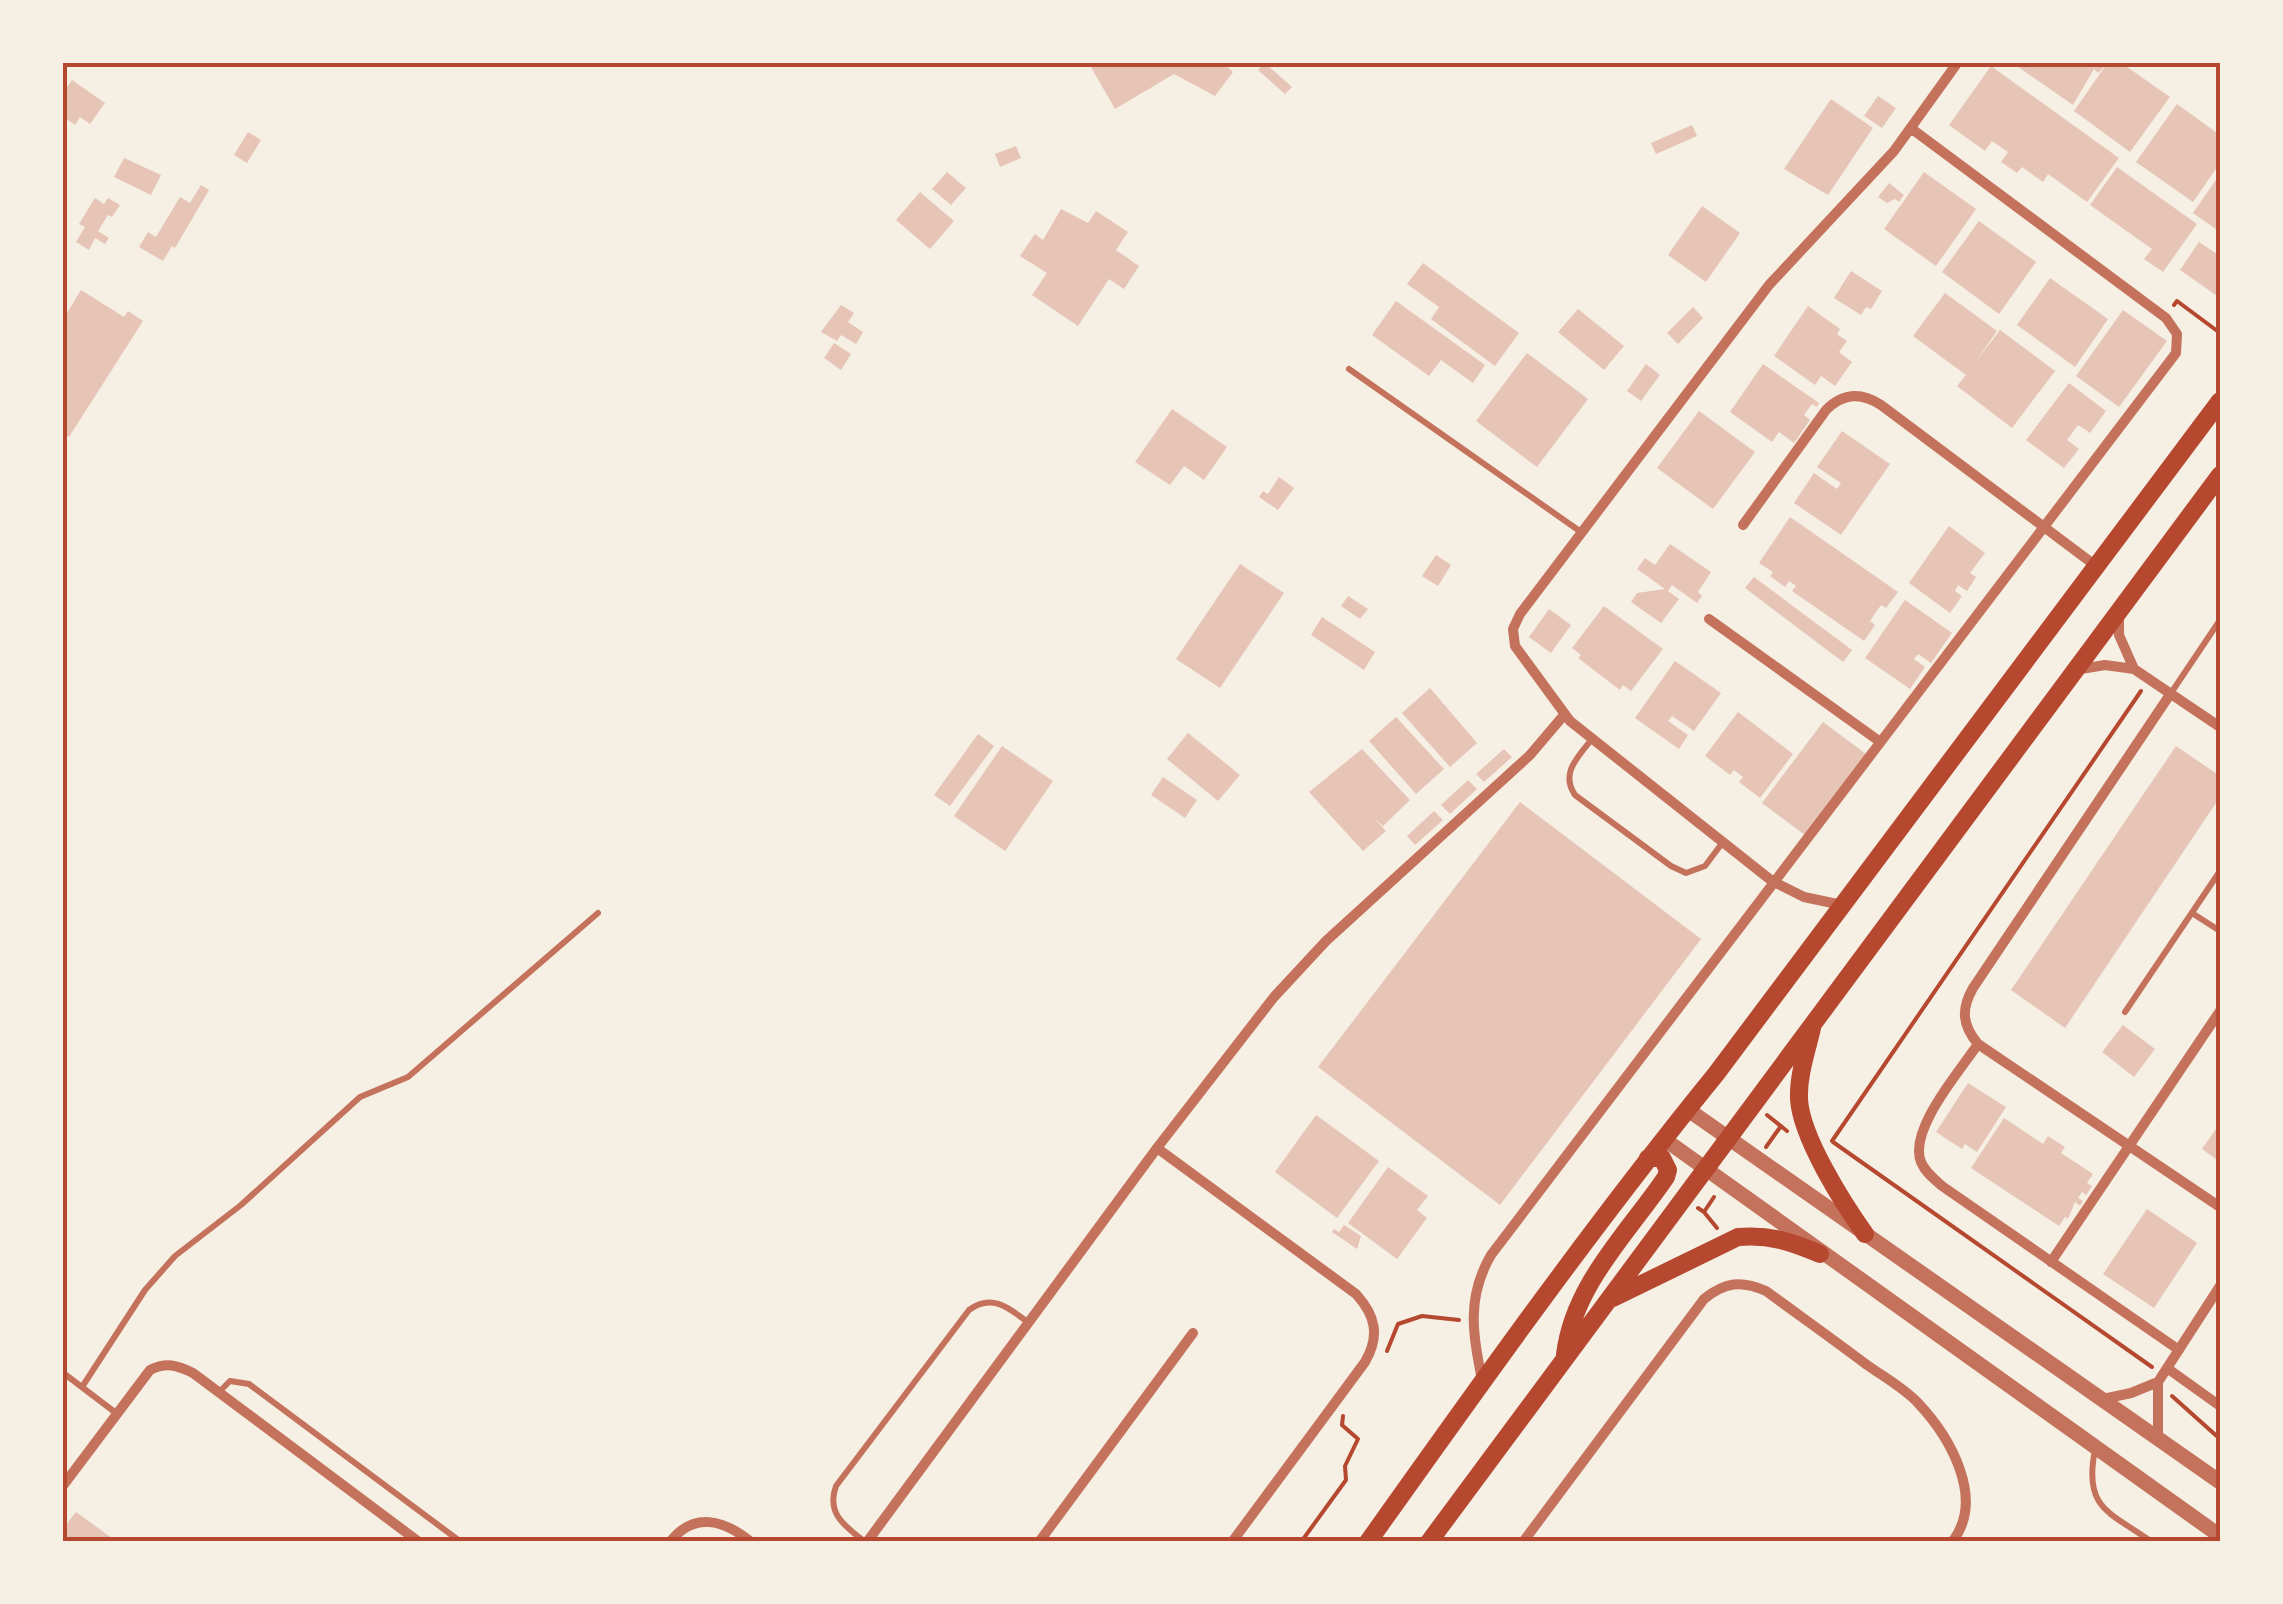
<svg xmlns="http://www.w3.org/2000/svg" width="2283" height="1604" font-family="Karla,sans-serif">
<rect width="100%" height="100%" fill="#f6efe4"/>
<path fill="#e6c5b7" d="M1088,62h134l11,10 -18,24 -41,-22 -59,35z
M2011,62h109l50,35 -40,55 -56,-41 32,-46 -8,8 -4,-4 -21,36z
M1265,63l27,24 -7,7 -27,-24z
M1991,66l128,92 -32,44 -39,-28 -5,8 -21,-15 -5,6 -16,-11 7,-10 -16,-11 -7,10 -36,-26z
M72,80l33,23 -15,21 -10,-7 -5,8 -13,-9v-22z
M1878,96l18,12 -14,20 -18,-12z
M1831,99l42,29 -45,67 -44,-26z
M2177,104l43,31v28l-27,39 -57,-40z
M1692,125l5,11 -41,18 -5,-11z
M248,132l13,8 -14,23 -13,-8z
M1016,146l5,12 -21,9 -5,-13z
M124,158l37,17 -10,20 -37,-18z
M2117,167l80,57 -34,48 -19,-13 8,-10 -62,-44z
M947,172l19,16 -15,17 -19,-16z
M1924,172l52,37 -40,57 -52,-37z
M2220,174v58l-27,-19z
M1889,183l15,12 -5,7 -4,-3 -8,4 -9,-6z
M201,185l8,5 -34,58 -3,-2 -9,15 -24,-14 9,-15 8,5 24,-40 10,6z
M920,192l34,29 -24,28 -34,-29z
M95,198l9,6 4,-6 12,7 -8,12 -4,-2 -10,16 11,7 -4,6 -10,-6 -6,12 -13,-8 9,-15 -6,-3z
M1702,206l38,27 -34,49 -38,-27z
M1061,209l27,14 8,-12 32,21 -12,18 23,16 -15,23 -15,-10 -31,47 -46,-31 15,-22 -27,-17 15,-22 8,6z
M1979,221l57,41 -37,52 -57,-42z
M2199,242l21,14v42l-40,-28z
M1423,263l96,70 -24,33 -64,-47 8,-12 -32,-23z
M1851,271l31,20 -11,18 -5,-2 -5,8 -27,-17z
M2050,278l58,41 -33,48 -58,-42z
M81,290l43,27 4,-6 15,10 -74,116 -7,-4v-112z
M1945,293l52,38 -23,33 26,-34 55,41 -43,57 -55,-42 9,-11 -53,-39z
M1396,301l89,64 -12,18 -32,-23 -12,16 -57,-41z
M841,305l13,8 -6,9 15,10 -7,12 -15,-9 -4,6 -16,-9z
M1808,306l32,23 -3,5 10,7 -8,11 13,10 -17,24 -14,-10 -6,9 -41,-29z
M1693,307l10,11 -25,26 -11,-11z
M1578,309l46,37 -20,24 -46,-38z
M2123,310l44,31 -48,66 -43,-31z
M834,343l17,11 -10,16 -17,-12z
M1527,353l61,46 -51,68 -61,-46z
M1646,364l14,11 -19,26 -14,-10z
M1763,364l56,39 -2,4 -5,-3 -8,11 6,5 -16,23 -15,-11 -7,10 -42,-30z
M2069,383l37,28 -16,22 -12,-8 -11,15 12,9 -15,19 -38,-28z
M1172,409l55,38 -23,33 -20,-14 -14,19 -35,-23z
M1699,411l56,41 -42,57 -56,-41z
M1842,431l48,33 -49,71 -47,-32 20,-30 23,16 4,-6 -24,-16z
M1279,477l15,11 -16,22 -19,-13 4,-6 5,3z
M1790,517l108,75 -12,16 -5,-3 -11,16 5,4 -11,16 -72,-50 4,-5 -7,-5 -4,6 -15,-11 3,-4 -14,-9z
M1949,526l36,27 -15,20 6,4 -9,14 -9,-6 -3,6 7,5 -12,17 -41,-30z
M1670,544l41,28 -13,20 4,4 -5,7 -25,-18 -4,6 11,8 -18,24 -30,-21 6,-9 28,-4 -28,-20 8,-11 10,7z
M1436,555l15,10 -13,21 -16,-10z
M1240,564l44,29 -64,95 -44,-29z
M1754,577l98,73 -9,12 -98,-74z
M1348,596l20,13 -8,10 -19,-13z
M1905,600l47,33 -21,30 -13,-9 -4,5 11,8 -15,22 -45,-31z
M1604,606l59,43 -32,42 -8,-6 -3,5 -42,-32 3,-3 -9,-7z
M1549,609l22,16 -20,28 -22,-16z
M1322,617l53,35 -11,18 -53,-35z
M1675,661l46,32 -27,38 -22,-15 -4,5 20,14 -9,14 -44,-31z
M1430,688l47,55 -27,24 -48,-54z
M1738,712l55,42 -33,44 -21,-16 4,-5 -9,-7 -4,5 -25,-19z
M1396,717l48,52 -28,25 -47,-53z
M1823,722l43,32 -61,81 -43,-32z
M1188,733l52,42 -22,26 -51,-42z
M978,734l16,12 -44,60 -16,-11z
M1002,746l51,35 -48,70 -51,-35z
M2176,746l44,30v21l-155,231 -54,-38z
M1362,749l48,51 -27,26 -10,-9 13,14 -23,20 -54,-59z
M1504,749l8,8 -28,25 -8,-8z
M1163,777l34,23 -12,18 -34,-23z
M1468,780l9,9 -27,25 -9,-9z
M1520,802l181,137 -201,266 -182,-138z
M1434,811l9,9 -28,25 -8,-9z
M2123,1025l32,24 -21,28 -32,-25z
M1968,1083l38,24 -29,45 -12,-8 -3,5 -26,-17z
M1316,1115l63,46 -42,57 -62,-46z
M2004,1118l39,26 5,-8 17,11 -4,6 32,21 -6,9 5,3 -6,9 -4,-3 -4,6 5,3 -3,5 -5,-4 -7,17 -3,-2 -6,9 -88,-58z
M2216,1129l4,3v30l-18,-13z
M1388,1167l40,29 -11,14 10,8 -30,41 -49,-36z
M2147,1209l50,34 -43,65 -51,-34z
M1344,1225l17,11 -4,13 -25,-17 2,-3 5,3z
M76,1512l25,18 16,12h-55v-12z"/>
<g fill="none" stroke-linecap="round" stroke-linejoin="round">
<path stroke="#b5482f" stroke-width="4" d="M2174,305l3,-4 43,32
M1767,1115l20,16
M1832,1141l309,-450
M1833,1142l319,225
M1766,1147l15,-21
M1698,1208l6,4 10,-15
M1704,1212l13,16
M1387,1351l11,-27 24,-8 37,4
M2172,1396l48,43
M1301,1542l45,-62 -1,-14 13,-27 -16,-14 1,-9"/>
<path stroke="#c5725c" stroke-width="6" d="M1349,369l232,163
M2171,693l49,-73
M1592,739c-14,18 -32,34 -17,56l96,71 15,7 19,-7 18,-24
M2192,913l28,18
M2125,1012l95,-141
M62,1372l54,41
M82,1387l63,-97 30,-34 66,-51 119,-108 48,-20 190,-164
M220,1391l10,-10 19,3 212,158
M2095,1450c-12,59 15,62 57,92
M865,1542c-20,-16 -39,-28 -29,-56l133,-176c23,-17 40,-2 60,13"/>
<path stroke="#c5725c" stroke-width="10" d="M1743,525l83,-115c17,-17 35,-18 55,-5l215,161
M2119,613v22l15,34
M1709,619l170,122
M2075,670l30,-5 29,4 86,58
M2171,693l-198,295c-12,21 -11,37 5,56l242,163
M1842,905l-38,-8 -32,-16 -202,-160 -55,-75 -2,-17 7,-15 249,-329 125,-134 64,-89
M1978,1044c-18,27 -70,86 -57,118 4,10 13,17 21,24l237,164
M1157,1148l199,146c20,22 24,42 9,68l-133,180
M2051,1262l169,-251
M2167,1368l53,38
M1482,1380c-9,-46 -16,-82 9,-125l685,-902 1,-19 -11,-16 -254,-189
M2103,1399l28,-6 27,-11
M2158,1438v-56l62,-96
M62,1487l88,-117c16,-8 27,-5 43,3l226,169
M670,1542c24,-31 54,-22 81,0
M867,1542l290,-394 117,-151 52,-56 204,-186 34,-40
M1039,1542l154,-209
M1523,1542l181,-243c21,-17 37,-19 62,-8 34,25 68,49 101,74 17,12 37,23 51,38 32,34 68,96 34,139"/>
<path stroke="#c5725c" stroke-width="15" d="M1687,1109l533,373
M1664,1139l556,397"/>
<path stroke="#b5482f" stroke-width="18" d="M1812,1028c-5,22 -14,47 -13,71 2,38 44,104 66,135
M1613,1298l125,-61c31,-3 54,5 82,17
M1565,1355c8,-70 63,-122 101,-178l2,-7 -6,-12h-14
M1368,1542c113,-159 226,-318 348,-468l504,-673
M1429,1542l791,-1067"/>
</g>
<rect width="2283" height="1604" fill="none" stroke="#f6efe4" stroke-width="130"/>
<rect x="65" y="65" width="2153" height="1474" fill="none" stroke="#b5482f" stroke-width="4"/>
</svg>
